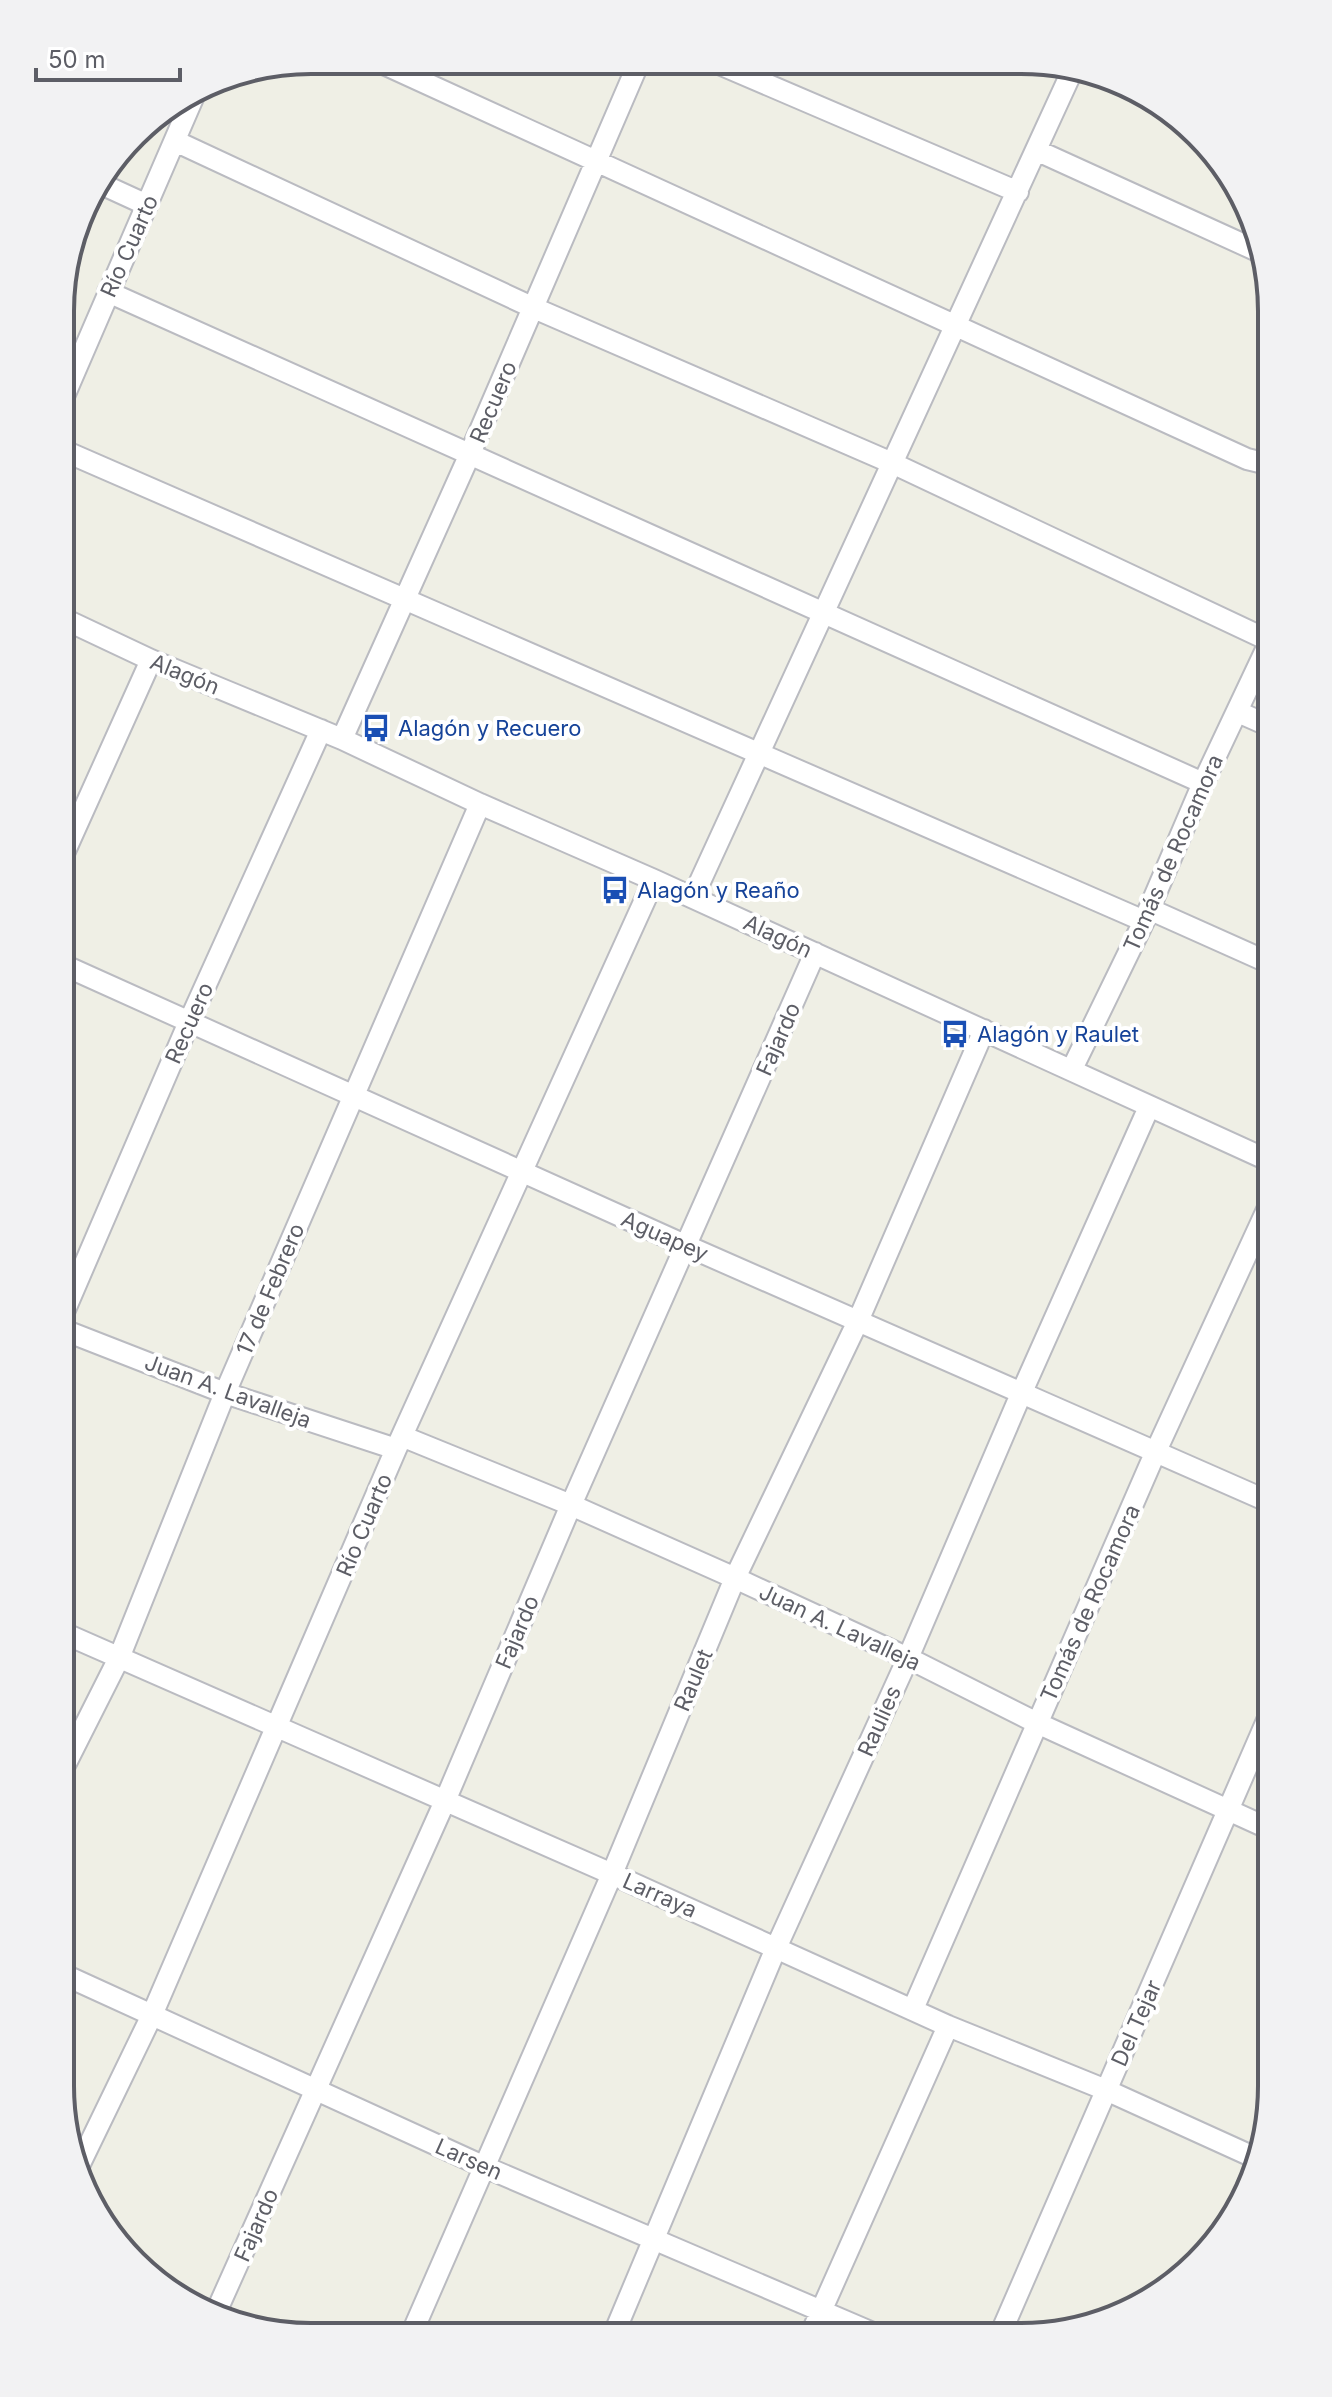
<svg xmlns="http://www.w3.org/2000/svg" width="1332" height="2397" font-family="Inter,sans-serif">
<rect width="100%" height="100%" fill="#efefe5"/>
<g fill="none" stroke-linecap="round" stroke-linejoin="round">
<defs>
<path id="minor" d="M375,60l872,399 25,6
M717,63l301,129
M175,141l359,167 358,155 378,178
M1038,151l224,102
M99,183l48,22
M108,292c364,165 731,326 1095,491
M62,401l134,-310
M62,450l1082,471
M62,618l89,42 191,79 138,65 174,76 618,282
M1238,712l34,15
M342,739l127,-283 170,-394
M61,860l90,-200
M693,897l381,-830
M1149,909l123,55
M61,964l626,282 585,257
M1072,1069l72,-148 59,-138 69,-146
M61,1319l128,-297 132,-292
M61,1329l164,64 171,56
M404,1437l167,68 164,73 173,80 129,65 235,107
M61,1632l551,242 336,152 158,64 152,69
M60,1775l59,-117 106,-265 255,-589
M60,1973l425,194 397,170
M913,2009l243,-558 116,-252
M76,2172l76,-157 244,-566 258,-569
M217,2310l228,-509 126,-296 244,-552
M411,2335l201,-461 123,-296 123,-257 126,-291
M613,2336l163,-388 132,-290 113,-264 128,-287
M810,2336l138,-310
M999,2337l273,-628"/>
</defs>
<use href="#minor" stroke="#babbc1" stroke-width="24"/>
<use href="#minor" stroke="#fff" stroke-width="20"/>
</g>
<defs>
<symbol id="bus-bare" viewBox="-9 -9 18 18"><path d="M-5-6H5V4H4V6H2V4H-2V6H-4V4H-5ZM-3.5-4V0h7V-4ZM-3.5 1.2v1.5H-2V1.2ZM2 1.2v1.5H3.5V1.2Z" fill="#1a4fb4" stroke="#fff" stroke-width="2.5" paint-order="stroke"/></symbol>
</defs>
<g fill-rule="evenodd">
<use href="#bus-bare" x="356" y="708" width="40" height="40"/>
<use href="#bus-bare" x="595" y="870" width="40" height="40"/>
<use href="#bus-bare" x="935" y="1014" width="40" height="40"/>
</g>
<g text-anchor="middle" stroke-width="8" stroke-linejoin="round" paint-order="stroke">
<g font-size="22" fill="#5d5e66" stroke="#fff">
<text transform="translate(129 246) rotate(-66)" y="8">Río Cuarto</text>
<text transform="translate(493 402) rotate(-67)" y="8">Recuero</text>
<text transform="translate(185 674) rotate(22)" y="8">Alagón</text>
<text transform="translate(1173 853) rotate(-66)" y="8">Tomás de Rocamora</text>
<text transform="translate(778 936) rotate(25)" y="8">Alagón</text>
<text transform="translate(189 1023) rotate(-66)" y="8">Recuero</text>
<text transform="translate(778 1039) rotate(-66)" y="8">Fajardo</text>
<text transform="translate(665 1236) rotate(24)" y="8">Aguapey</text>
<text transform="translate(270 1289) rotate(-67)" y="8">17 de Febrero</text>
<text transform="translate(228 1391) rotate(20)" y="8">Juan A. Lavalleja</text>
<text transform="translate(364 1525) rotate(-67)" y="8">Río Cuarto</text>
<text transform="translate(1090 1603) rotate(-66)" y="8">Tomás de Rocamora</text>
<text transform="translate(840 1627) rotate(25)" y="8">Juan A. Lavalleja</text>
<text transform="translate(517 1632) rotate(-67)" y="8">Fajardo</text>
<text transform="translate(693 1680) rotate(-67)" y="8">Raulet</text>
<text transform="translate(879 1721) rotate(-66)" y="8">Raulies</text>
<text transform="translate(660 1895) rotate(24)" y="8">Larraya</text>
<text transform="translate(1136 2023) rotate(-66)" y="8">Del Tejar</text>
<text transform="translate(469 2159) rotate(24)" y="8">Larsen</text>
<text transform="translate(256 2225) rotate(-66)" y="8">Fajardo</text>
</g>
<g font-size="22" fill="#164399" stroke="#fff" text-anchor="start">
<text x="398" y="736">Alagón y Recuero</text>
<text x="637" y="898">Alagón y Reaño</text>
<text x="977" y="1042">Alagón y Raulet</text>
</g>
</g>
<path d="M0 0H1332V2397H0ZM311 74H1021A237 237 0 0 1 1258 311V2086A237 237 0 0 1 1021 2323H311A237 237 0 0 1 74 2086V311A237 237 0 0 1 311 74Z" fill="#f2f2f3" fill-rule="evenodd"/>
<path fill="none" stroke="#5d5e66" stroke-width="4" d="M311 74H1021A237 237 0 0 1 1258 311V2086A237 237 0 0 1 1021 2323H311A237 237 0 0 1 74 2086V311A237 237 0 0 1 311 74Z"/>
<path d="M36 68v12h144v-12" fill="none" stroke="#5d5e66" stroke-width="4"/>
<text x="48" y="68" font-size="24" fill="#5d5e66" stroke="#ffffff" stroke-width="6" paint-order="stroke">50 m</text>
</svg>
